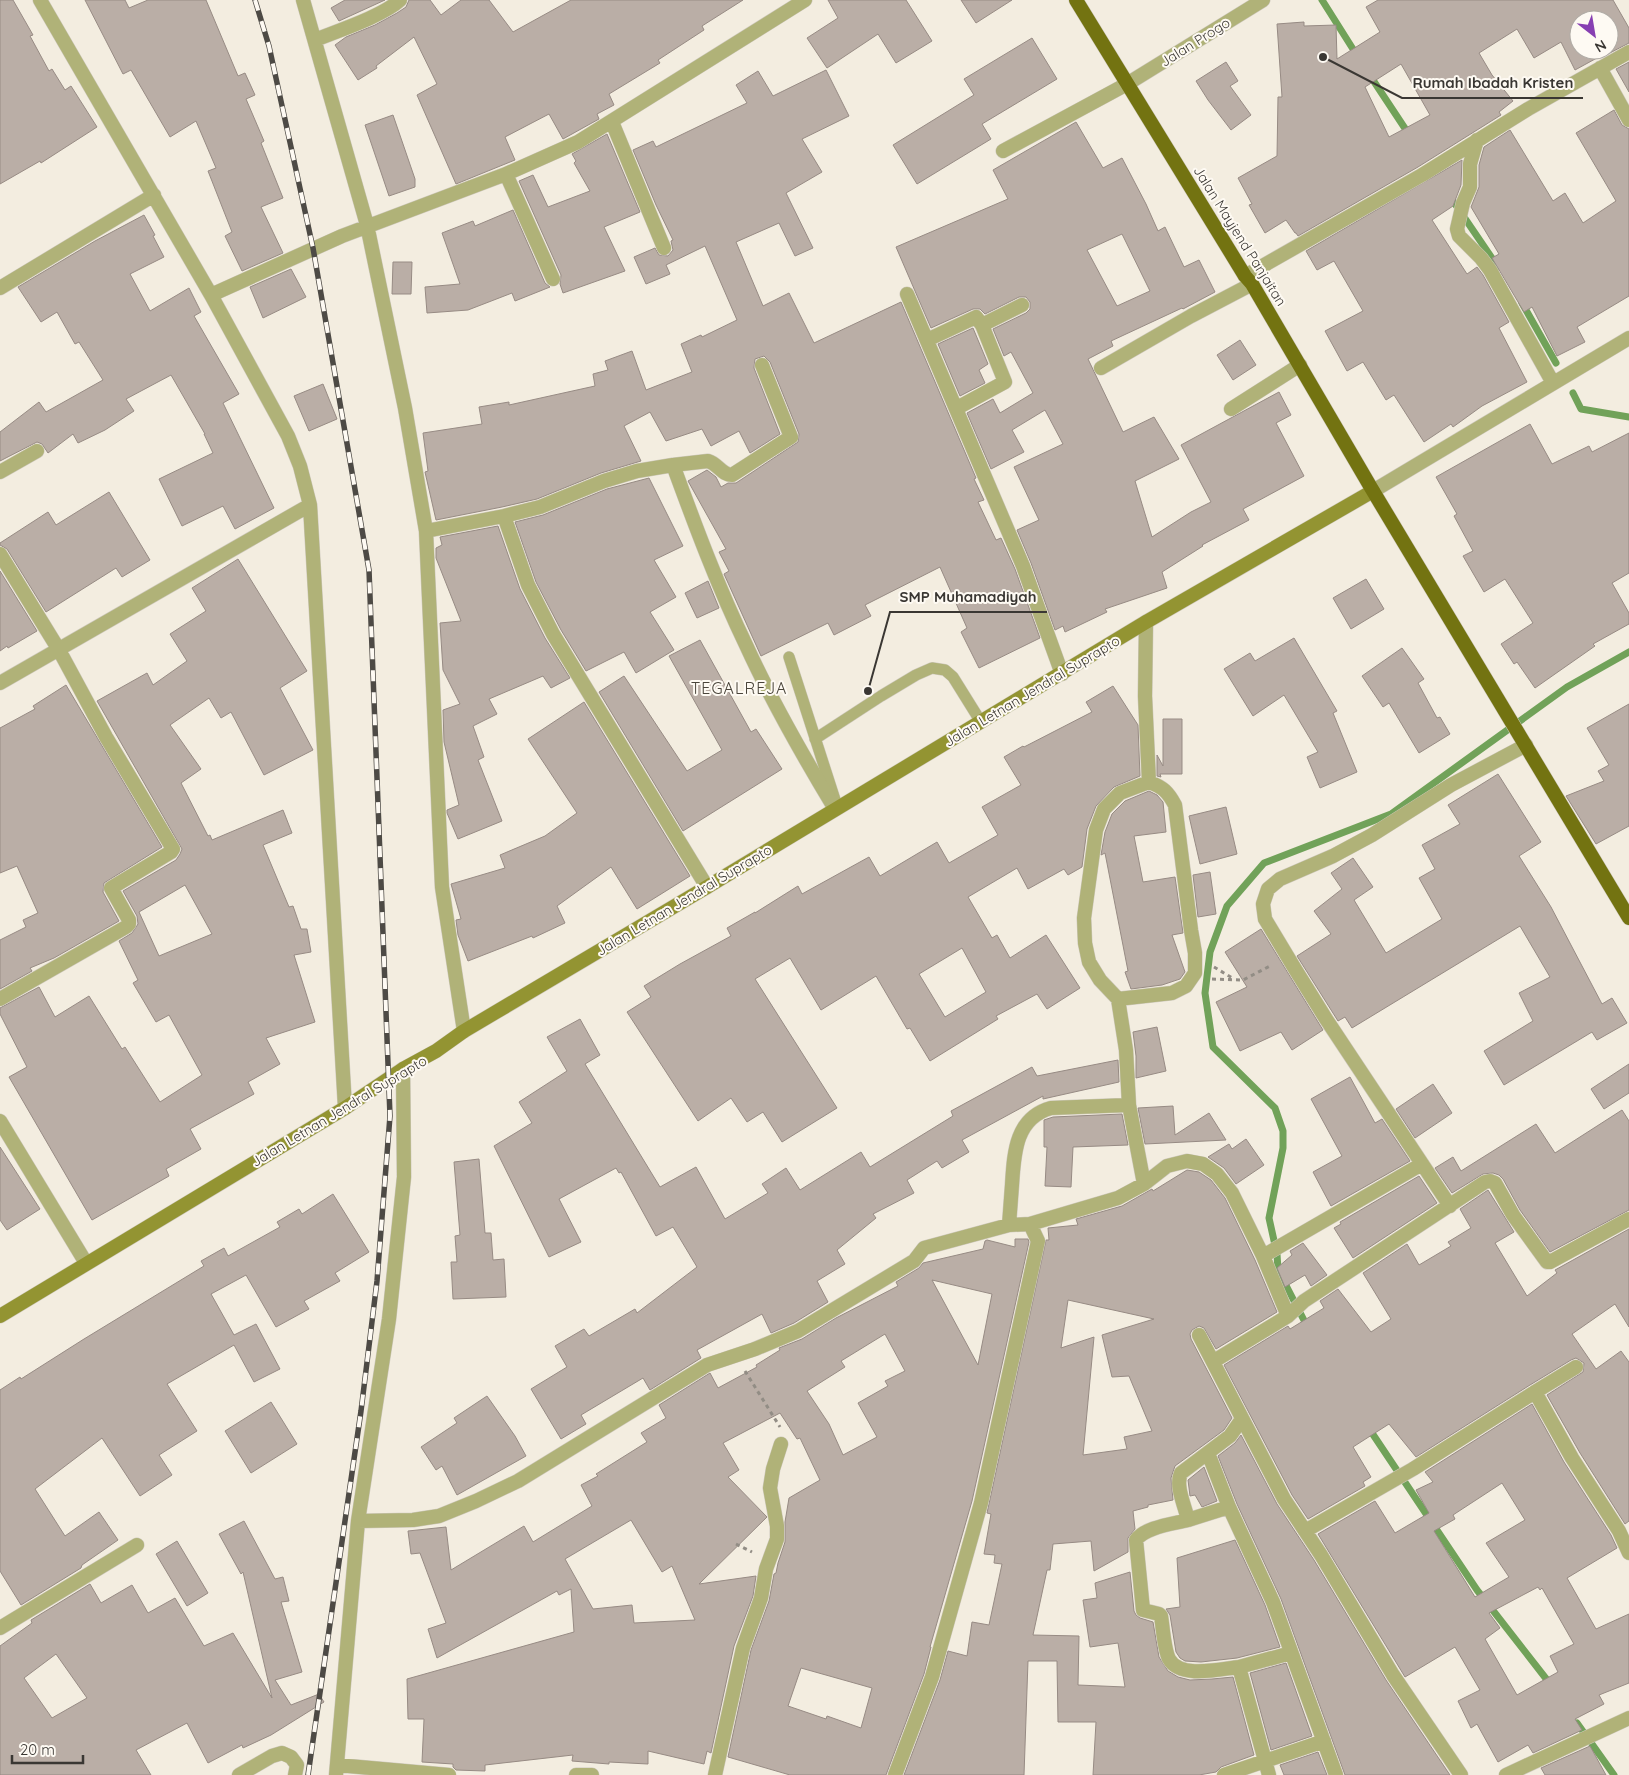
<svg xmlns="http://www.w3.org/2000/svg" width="1629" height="1775" font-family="Quicksand,sans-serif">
<rect width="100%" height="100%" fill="#f3ede0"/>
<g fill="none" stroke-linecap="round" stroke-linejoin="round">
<path stroke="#71a259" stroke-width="7" d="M1322,0l36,57
M1369,74l41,62
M1449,195l49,72
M1522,303l34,60
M1573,393l8,16 48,8
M1308,1328l-30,-58 -1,-16 -8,-36 14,-70v-17l-8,-23 -62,-61 -8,-54 5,-41 17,-46 37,-43 127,-49 176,-127 62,-35
M1368,1427l109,163 74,95
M1577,1723l37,52"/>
</g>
<path fill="#baaea6" stroke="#978b84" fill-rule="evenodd" d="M0,0h13l20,35 -3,1 19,35 3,-2 13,21 6,-4 26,41 -56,36 -1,-2 -40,23z
M85,0h40l4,8 19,-8h58l32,76 7,-3 10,22 -9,4 18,42 -3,2 22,55 -22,9 22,46 -41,18 -17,-35 7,-4 -24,-61 8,-3 -20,-47 -26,16 -39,-67 -8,4z
M345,0h40l-46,21 -8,-13z
M409,0h21l11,15 20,-15h28l24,32 58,-32h172l-41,26 2,4 -46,30 2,3 -51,31 5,11 -17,9 2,5 -36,20 -14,-25 -44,23 10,23 -59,24 -39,-89 20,-11 -23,-47 -38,29 1,2 -19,12 -23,-35 11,-8 29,-12 22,-12 9,-6z
M828,0h78l26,41 -36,22 -18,-29 -51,34 -20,-30 31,-20z
M961,0h51l-36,23z
M1378,0h235l16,28v15l-23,12v-2l-31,17 -14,-28 -27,16 -17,-29 -38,24 13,22 21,26 -14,11 2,3 -83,52 -120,69 -2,-3h-1l-9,-13 -21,13 -16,-28 3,-1 -14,-26 39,-22 1,-59h4l-5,-73 27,-2v4l32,-1 1,34 43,-27 -14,-25zM1579,20h30v30h-30zM1401,64l29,51 -41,22 -24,-50z
M1032,38l25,41 -75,45 9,15 -74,45 -24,-39 81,-50 -10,-16z
M1226,62l12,19 -8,5 21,29 -20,15 -23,-30 -12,-19z
M1629,62v30l-13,-23z
M826,70l23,46 -47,23 20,33 -36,21 27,55 -18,8 -16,-33 -43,19 27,64 26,-13 25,50 87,-41 75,176 -2,1 10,21 -6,2 18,38 5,-2 14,31 25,69 -61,30 -18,-36 6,-4 -27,-61 -75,38 6,11 -37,19 -6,-12 -67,33 -37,-82 5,-3 -10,-19 7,-3 -38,-68 19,-11 9,7 5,10 7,-4h8l62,-41 1,-8 -29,-72 -6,-6 -9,3 -1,9 26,66 -30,19 -11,-22 -28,15 -9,-17 -36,12 -16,-29 -26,14 17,35 -40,12 -64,26 -35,8 -66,13 -11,-48 3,-1 -5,-38 59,-9 -3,-17 30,-5v3l86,-19 -2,-12 15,-4 -3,-9 27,-10 14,39 46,-18 -11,-28 20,-9 1,2 35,-17 -32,-74 -39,19 4,9 -24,10 -12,-27 21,-9 4,7 9,1 5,-6 -2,-9 2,-1 -17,-35 -23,-55 20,-9 3,6 91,-44 -11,-18 22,-14 15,25z
M1614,110l8,15 7,4v167l-52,31 8,15 -28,14 -25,-49 -8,5 -32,-54 7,-4 -28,-47 8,-20v-22l5,-18 26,-17 43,71 12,-8 18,30 33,-22 -40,-68z
M393,115l22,64v8l-26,9 -24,-71z
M1076,122l27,46 19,-10 24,46 12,27 7,-4 19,40 15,-7 16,32 -32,17 -1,-1 -71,33 2,5 -25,13 35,73 31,-15 25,42 -44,22 17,56 39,-25 20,-10 -30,-57 98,-53 12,23 -15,8 28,53 -61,33 6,11 -47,25 1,1 -41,26 5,16 -62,21 2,3 -42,20 -2,-6 -8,4 -24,-67 -14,-33 22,-10 -25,-53 49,-23 -18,-34 -33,20 12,22 -33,17 -24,-56 26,-14 7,14 33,-20 -22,-41 -7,4 -11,-27 33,-16 4,-4v-7l-4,-5h-7l-34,17 -5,-5h-7l-42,19 -35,-81 112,-48 -15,-29zM1122,234l28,57 -33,15 -30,-56z
M607,134l33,78 -36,15 21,44 -62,22 -3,-9 1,-9 -42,-94 14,-6 15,32 42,-16 -16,-28 2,-2 -4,-7z
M1462,160l-1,25 -8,21 -21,14 35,54 10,-7 6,8 26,47 -10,6 28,54 -45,24 -29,21 -2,-3 -27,18 -30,-47 -8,5 -23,-38 -16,9 -22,-40 38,-20 -29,-50 -17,9 -11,-19z
M513,210l32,73 5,4 -35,14 -3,-8 -44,17 -41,3 -2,-26 35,-3 -18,-51 31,-12 2,5z
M144,215l11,20 -2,1 11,21 -34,17 20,37 39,-23 12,24 -7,4 45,78 -16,9 51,105 -39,21 -12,-23 -41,20 -23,-47 54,-26 -9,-19h1l-34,-59 -45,24 8,12 -29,19 -27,13 -5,-9 -25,19 -6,-9 -5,-2 -37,19v-29l39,-30 7,10 57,-32 -24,-38 -4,2 -18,-32 -16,10 -23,-35 77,-46z
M393,262h19l-1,32h-19z
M291,269l15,28 -43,21 -13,-31z
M973,328l15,36 -9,6 6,13 -25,13 -22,-52z
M1240,340l16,25 -23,15 -16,-25z
M323,384l14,35 -28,12 -15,-35z
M1530,424l22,40 37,-18 3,6 37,-19v140l-17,10 17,30v11l-36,20 2,2 -60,42 -18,-26 -3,2 -13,-20 32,-21 -28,-44 -21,13 -21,-36 10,-5 -19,-35 3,-2 -21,-37z
M649,478l34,68 -29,14 22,37 -26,15 24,38 -38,23 -12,-21 -38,19 -25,-41 -25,-48 -21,-60 28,-7 64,-26z
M109,492l41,68 -28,17 -6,-9 -70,44 -39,-63 -7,-4v-2l48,-31 8,13z
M498,526l22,63 25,49 25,40 -19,10 -8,-12 -54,23 8,15 -24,12 11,31 -6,3 24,61 -44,18 -11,-26v-3l12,-5 -15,-63 -1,-32 17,-6 -17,-34 -3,-47 21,-2 -25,-63v-10l6,-3 -2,-8z
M238,559l69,112 -27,17 33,62 -49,25 -33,-63 -10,6 -12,-20 -39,27 31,44 -20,14 27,53 2,-1 2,5 71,-30 9,23 -29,12 26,62 4,-1 8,23h6l4,23 -17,3 21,67 -49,16 14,26 -32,18 6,12 -64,35 11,20 -35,20 3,7 -77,44 -83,-143 18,-10 -27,-53v-6l39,-21 16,30 34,-21 33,53 3,-2 35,55 42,-27 -33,-60 -13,7 -23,-39 5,-3 -19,-39 13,-8 6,-9 -1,-8 -14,-25 53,-31 4,-6 2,-5 -85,-148 50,-28 6,12 34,-24 -17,-27 36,-23 -14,-23zM185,885l27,49 -53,22 -20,-44z
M0,571l37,60 -29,17 -1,-2 -7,5z
M1366,579l18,30 -33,20 -18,-31z
M708,581l11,27 -22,10 -12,-25z
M1294,638l43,73 -4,2 24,59 -37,16 -13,-31 11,-5 -34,-57 -31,21 -29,-47 26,-16 5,8z
M700,640l51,92 5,-3 26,40 -99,62 -84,-139 25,-16 63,95 35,-21 -53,-94z
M1402,648l22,31 -6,4 19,35 3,-1 10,17 -31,19 -30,-50 -6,4 -21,-31z
M66,685l96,162 -58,36 -1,9 16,29 -65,37 -24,10 2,3 -32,18v-49l26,-13 -3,-7 15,-7 -21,-47 -17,7v-145l35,-19 -2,-3z
M1113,686l25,39 2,51 -26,11 -18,19 -9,23 -5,38 -14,8 -4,-6 -36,20 -11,-21 -49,29 24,41 5,-3 13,23 36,-23 34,53 -33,21 -10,-15 -41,22 2,3 -68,42 -20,-33 -3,1 -31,-53 -55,34 -31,-52 -35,21 82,129 -55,34 -19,-30 -16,10 -16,-24 -33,23 -71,-109 24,-15 -7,-11 36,-22 51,-28 -4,-8 28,-16v1l43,-27 4,8 67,-37 11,19 57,-34 12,21 49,-28 -16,-28 39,-22 -17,-28 19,-11 1,1 68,-35 -6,-10zM962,948l24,44 -41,25 -26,-43z
M584,702l106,174 -53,33 -26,-42 -54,39 8,17 -32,15 -1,-2 -64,25 -10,-26 -2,-15 5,-1 -10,-35 54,-16 -5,-13 45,-19 32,-23 -49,-74z
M1629,704v122l-33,18 -30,-48 38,-15 -6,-10 11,-6 -22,-37z
M1163,719h19v55h-22l1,3 -4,-1v-21l6,11z
M1498,774l43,68 -22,14 32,51 51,97 10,-6 15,25 -30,17 -5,-8 -88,53 -20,-34 49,-30 -14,-28 31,-16 -30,-51 -168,102 -7,-11 -7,4 -41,-65 34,-22 -17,-23 28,-22 -11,-16 22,-15 20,29 -19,13 32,53 56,-34 -23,-41 16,-9 -13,-24 38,-21 -12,-19z
M1149,791l8,4 6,7 3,30 -32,4 9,46 32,-5 8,56 -11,2 13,37 -5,7 -18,6 -31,4 -6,-17 3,-1 -23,-118 -4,2 4,-23 7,-18 13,-13z
M1226,807l11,47 -37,10 -11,-48z
M1210,872l6,42 -18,3 -5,-42z
M1261,929l62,101 -31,20 -11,-18 -41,19 -24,-49 31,-15 -22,-35z
M580,1019l20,36 -15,9 75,123 36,-20 29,52 43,-26 -6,-9 24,-16 14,22 61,-38 9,15 83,-51 -2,-5 81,-44 5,9 81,-16 1,22 -76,17v-3l-81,44 7,12 -27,16 -5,-7 -30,19 7,13 -41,21 3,4 -39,32 8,14 -28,17 11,21 -34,21 -23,10 -9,-19 -65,36 4,8 -51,32 -7,-12 -62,37 5,9 -25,15 -30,-50 36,-22 -12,-21 29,-17 5,7 46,-27 2,4 60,-46 -24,-40 -17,9 -35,-64 -2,1 -3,-5 -57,31 22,43 -32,15 -55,-111 38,-23 -13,-21 48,-31 -20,-34z
M1157,1027l9,44 -30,7v-22l-3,-24z
M1629,1064v29l-25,16 -13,-20z
M1350,1077l25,46 7,-4 28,42 -79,45 -18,-34 29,-16 -31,-57z
M1433,1084l19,29 -37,25 -19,-29z
M1173,1106l2,29 34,-22 17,27 -81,4 -7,-36z
M1622,1110l7,11v89l-79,42 -30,-42 -17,-31 -4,-4 -6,-2 -10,1 -31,19 -17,-25 18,-11 8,14 75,-47 19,29z
M1122,1114l6,31 -55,2 -2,40 -26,-1 2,-39h-3v-27l9,-3z
M1246,1139l18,26 -28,19 -12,-16 -16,-11 21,-13 3,5z
M0,1147l40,62 -33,21 -7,-10z
M479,1159l6,74h6l2,27 11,-1 2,38 -53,2 -2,-37h6l-2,-26 5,-1 -6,-73z
M1187,1170l12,2 12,8 14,18 30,62 22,52 -61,37 -12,-21 -5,-2 -7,4 -2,4 1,5 41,79 -8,12 -49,36 -4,12 2,22 -25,5v2l-15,4 2,18 -7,9v14l-34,19 -3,-30 -38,3 -3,26h-3l-14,65 46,1 -1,49 47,2 -7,-44 -28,4 -7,-47 14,-2 -2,-15 35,-11 4,39 2,4 4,3 13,4 6,35 9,14 10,6 12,3 22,-1 21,-2 21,78 -33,12 -5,5 -17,3h-106l3,-53h-38l-1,-61h-29l-4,114h-120l36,-95 8,-29 19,5 5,-34 17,3 13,-61 -8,-1 1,-8 -11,-1 7,-40 -4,-1 59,-273h3l-1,-12 30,-3 -2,-6 46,-13 30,-17 1,2zM1068,1300l86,19 -52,16 10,42 17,-1 23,55 -28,6 3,12 -44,6 11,-118 -33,11z
M1419,1176l18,27 -84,55 -19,-30 7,-4 -1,-2z
M1488,1190l26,42 -19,11 32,53 30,-23 -2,-3 74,-41v98l-14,-23 -43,30 24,35 25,-18 8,11v159l-4,3 -45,-71 -33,-58 36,-23 1,-9 -8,-5 -5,2 -41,25 -114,72 -27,-33 -36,23 18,30 -8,5 2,4 -57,33 -16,-24 -68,-130 64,-39 2,3 34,-21 -4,-7 18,-12 33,43 20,-13 -28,-46 44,-29 12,21 32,-19 -3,-4 23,-14 -11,-19z
M333,1194l36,58 -34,21 5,8 -36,20 5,8 -33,18 -30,-52 -35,19 23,41 22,-11 24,45 -26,13 -20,-37 -67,39 30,47 -38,24 13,20 -32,21 -38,-58 -67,51 30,47 34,-24 19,28 -36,25 -1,3 -60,37 -21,-34v-181l20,-13 1,2 63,-40 120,-73 -3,-5 23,-13 4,8 52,-29 -3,-5 22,-13 3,5z
M1015,1239h13l1,3 -57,259 -42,146h1l-7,27 -38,101h-96l-62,-18 23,-107 18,-49 5,-27 2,-1 2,-10 7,-21v-20l4,-24 31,-18 -20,-42 -3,1 -17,-26 -57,30 16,27 -11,7 39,40 -68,67 57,-8 -3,20 -19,50 -23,107 -4,-2 -3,13 -56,-13v13l-39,-2v2l-37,-3 1,-6 -88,10v6l-29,-1 -3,-3v-3l-31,-2 2,-43h-16l-1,-40 167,-47 -3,-43 -12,6 -2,-4 -120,67 -9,-29 18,-6 -26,-70 -9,1 -3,-23 38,-4 5,43 73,-44 9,16 59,-36 -11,-21 17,-9 -2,-2 51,-32 -6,-9 25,-15 -7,-13 51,-32 8,15 39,-21 -1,-2 24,-15 -1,-2 23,-9 34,-21 62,-32 -2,-4 23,-14 4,-5 60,-14 2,-8 2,-1 28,7zM932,1280l60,14 -14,71zM885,1334l20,37 -20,10 3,5 -30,17 19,34 -34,18 -14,-31 -22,-33 38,-24 -4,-6zM631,1520l31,52 10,-6 23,54 -61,3 -2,-18 -39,4 -28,-50zM801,1668l71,20 -11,40 -34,-12 -1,3 -38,-13z
M1303,1243l24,32 -16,11 -6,-11 -20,12 -8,-19 15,-13 -2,-4z
M487,1396l28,40 11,20 -69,39 -15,-29 -6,4 -15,-23 36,-24 -3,-5z
M271,1402l26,42 -46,29 -26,-42z
M1532,1404l32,58 47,73 6,13 -50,30 29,51 33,-15v69l-30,12 5,9 -29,15 7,11 -49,23 -5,-8 -30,17 -21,-38 -6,4 -13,-27 22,-11 -25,-43 -50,30 -87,-143 57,-33 20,32 34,-20 -13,-23 17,-8 -8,-10zM1502,1483l23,37 -39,23 23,34 -34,20 -41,-66 21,-12 -2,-4zM1538,1587l2,3 2,-2 32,56 -24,12 8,16 -41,23 -32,-56 15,-11 -11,-15z
M1241,1435l36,69 37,56 72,120 64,95h-105l-64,-176 -44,-95 -19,-48 17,-13z
M1204,1467l13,34 -15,6 -7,-12 -5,1 -2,-16z
M244,1521l31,58 8,-2 6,24 -8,1 21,70 -27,8 16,25 28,-11 5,8 -53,33 -28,13 -1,-3 -34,18 -21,-40 -51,27 15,25h-151v-129l32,-23 -1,-3 59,-36 11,19 31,-18 16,28 27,-15 29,48 29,-13 39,65 -29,-126 -2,2 -22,-40zM56,1654l31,44 -35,20 -28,-40z
M1235,1540l30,65 15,42 -43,11 -36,4 -16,-1 -5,-3 -4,-6 -6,-37 -4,-6 14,-2 -3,-49z
M177,1541l31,52 -21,13 -31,-52z
M1286,1663l26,73 -41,14 -21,-77z
M1590,1746l16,29h-61l-4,-7z
M1318,1752l9,23h-43l-4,-10z"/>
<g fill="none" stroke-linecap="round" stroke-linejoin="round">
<defs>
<path id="service" d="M789,657l48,149
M815,739l66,-43 35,-21 16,-7 13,2 8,7 28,45"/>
<path id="minor" d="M40,0l171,295 77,141 12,30 10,39 35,603
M303,0l64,225 38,183 21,123 16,356 22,144
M315,40c22,-9 68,-24 85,-40
M1600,68l29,52
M612,122l52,126
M1477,140l-7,24v23l-7,16 -6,26 2,7 22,22 9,12 63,113
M1003,151l124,-67 136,-84
M506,174l47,105
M1245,276l177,-101 106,-66 101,-57
M0,288l154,-93
M907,294l116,272 39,108
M211,295l131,-59 164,-62 72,-32 227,-142
M982,325l40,-20
M927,340l49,-23 6,8 23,57 -48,26
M1101,368l90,-52 61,-32
M1231,409l69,-44
M673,465c22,60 45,122 73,180 26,57 57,111 89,164
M0,472l37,-21
M1373,491l256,-153
M504,516l24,69 25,49 154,253
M426,531l78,-15 36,-9 64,-26 33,-10 36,-6 35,-4c10,3 14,14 24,14l59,-38 -29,-72
M0,554l59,96 47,87 67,112 -2,3 -60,36 18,32v4l-3,3 -126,72
M0,683l310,-178
M1118,999l-18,-19 -11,-18 -4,-19 -1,-25 12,-88 8,-21 16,-16 29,-11
M0,1121l86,142
M1144,1184l-15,-79 -3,-55 -8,-51 54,-6 14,-7 9,-13v-20l-4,-23 -16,-125c-7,-13 -12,-18 -26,-23l-4,-86 1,-74
M1450,1206l-124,-187 -31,-50 -30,-50 -2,-15 5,-15 12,-10 53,-23 39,-21 79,-50 75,-40
M1009,1225c1,-13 2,-26 3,-40 2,-31 3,-67 39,-77l78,-3
M1263,1256l159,-92
M1199,1335l85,164 37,56 72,120 68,100
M1214,1361l74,-45 16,-15 181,-119 5,-1 5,2 18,32 34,47h3l79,-43
M1535,1392l41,-25
M1242,1419l-12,17 -49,37c-6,13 4,33 7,47l41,-13 44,95 63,173
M1208,1453l21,54
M1188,1520c-15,4 -43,7 -52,20l7,70 16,4 2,2c2,12 3,33 8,43 11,20 51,10 70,8l30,108
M358,1521l55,-1 26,-4 37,-15 42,-20 189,-116 48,-16 43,-18 116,-70 10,-13 85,-23 21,-1 88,-26 26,-14 23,-18 20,-5 16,3 14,10 15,19 31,63 25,60
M1305,1531l108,-62 122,-77 37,66 47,73 10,22
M0,1628l137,-83
M1239,1667l52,-14
M337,1765l112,10
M239,1775l33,-19 10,-3 9,4 6,8 -2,10
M336,1775l22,-254 31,-202 15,-142 -1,-108
M576,1775h16
M715,1775l28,-127 18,-50 5,-29 11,-30v-13l-7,-38 3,-19 8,-25
M895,1775l37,-98 49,-174 57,-262 -8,-17
M1224,1775l100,-34
M1506,1775l123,-57"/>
<path id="secondary" d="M0,1316l345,-208 58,-39 33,-18 28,-20 243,-144 439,-265 227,-131"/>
<path id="trunk" d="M1076,0l169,276 7,8 121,207 256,427"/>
</defs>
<use href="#service" stroke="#cec9bd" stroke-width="12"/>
<use href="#minor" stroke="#cec9bd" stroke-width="15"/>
<use href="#secondary" stroke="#cec9bd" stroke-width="15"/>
<use href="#trunk" stroke="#cec9bd" stroke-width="15"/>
<path stroke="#928d85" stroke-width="3" stroke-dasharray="4 4" stroke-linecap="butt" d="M1214,967l20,12
M1212,979l31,1 29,-15
M745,1371l35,56
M736,1544l16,8"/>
<use href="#service" stroke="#b0b278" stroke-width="11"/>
<use href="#minor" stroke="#b0b278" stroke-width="14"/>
<use href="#secondary" stroke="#939432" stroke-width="14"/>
<use href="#trunk" stroke="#737311" stroke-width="14"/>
<defs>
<path id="rail" d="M255,0l14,46 44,202 56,322 21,546 -13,165 -16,130 -53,364"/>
</defs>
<use href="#rail" stroke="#4d4a45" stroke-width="5.5"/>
<use href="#rail" stroke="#fefaf3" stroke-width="4" stroke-dasharray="11" stroke-linecap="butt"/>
</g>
<g text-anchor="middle" stroke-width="4" stroke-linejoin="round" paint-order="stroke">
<g font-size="14" fill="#3a3733" stroke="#fefaf3">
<text transform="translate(1195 42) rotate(-32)" y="5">Jalan Progo</text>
<text transform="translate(1240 236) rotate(58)" y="5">Jalan Mayjend Panjaitan</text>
<text transform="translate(1032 691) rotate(-31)" y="5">Jalan Letnan Jendral Suprapto</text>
<text transform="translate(684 900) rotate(-31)" y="5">Jalan Letnan Jendral Suprapto</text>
<text transform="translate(339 1111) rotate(-31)" y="5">Jalan Letnan Jendral Suprapto</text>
</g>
<g font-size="16" letter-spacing="1" fill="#4a453b" stroke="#fefaf3">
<text x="739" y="694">TEGALREJA</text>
</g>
</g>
<path fill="none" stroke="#3a3733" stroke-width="2" d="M1323 57L1402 98H1583M868 691L890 612H1047"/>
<g fill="#3a3733" stroke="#fefaf3" stroke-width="2">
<circle cx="1323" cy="57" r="5"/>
<circle cx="868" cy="691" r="5"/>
</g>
<g font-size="15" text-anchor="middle" font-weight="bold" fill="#3a3733" stroke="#fefaf3" stroke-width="4" stroke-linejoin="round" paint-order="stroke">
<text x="1493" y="88">Rumah Ibadah Kristen</text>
<text x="968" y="602">SMP Muhamadiyah</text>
</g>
<g transform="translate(1594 35) rotate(149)"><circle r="24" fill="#fefaf3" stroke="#b0aca6"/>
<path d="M0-4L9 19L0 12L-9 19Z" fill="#873fb2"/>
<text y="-8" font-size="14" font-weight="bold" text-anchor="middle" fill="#3a3733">N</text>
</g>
<path d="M12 1755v8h71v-8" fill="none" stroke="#3a3733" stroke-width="2.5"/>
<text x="20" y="1755" font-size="15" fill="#3a3733" stroke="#fefaf3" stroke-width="4" paint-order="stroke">20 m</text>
</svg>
